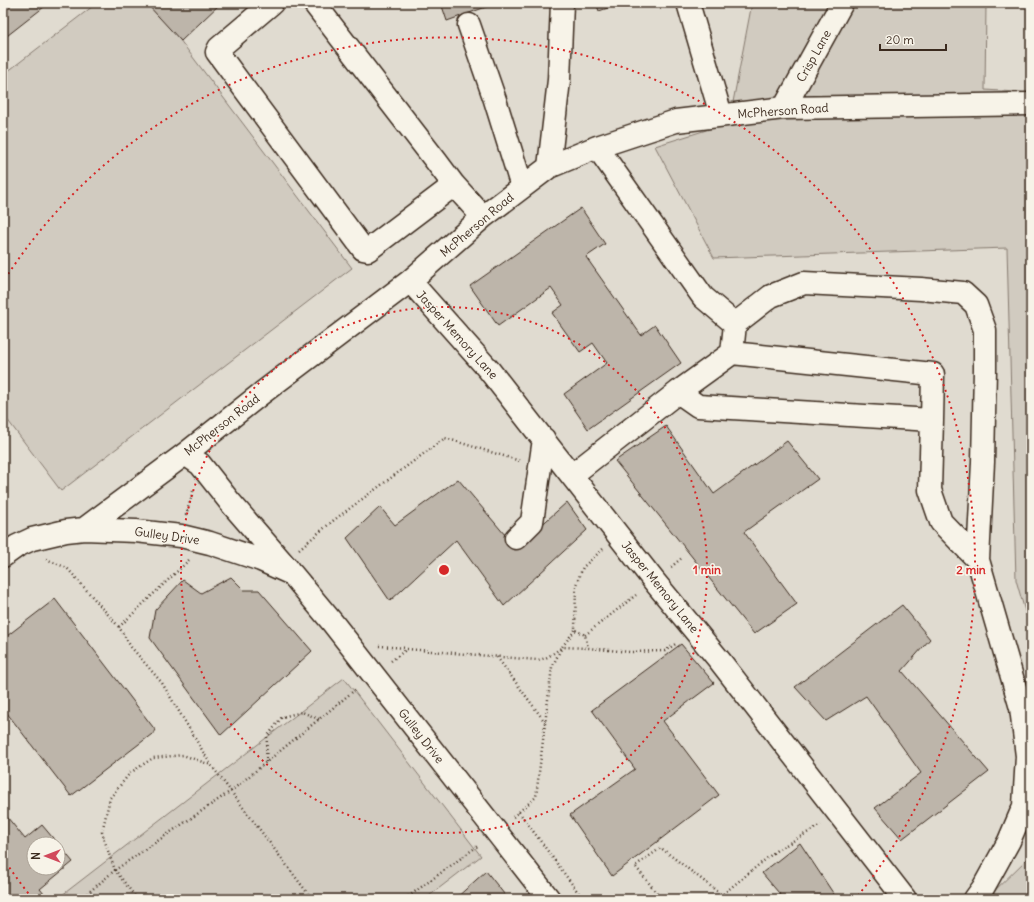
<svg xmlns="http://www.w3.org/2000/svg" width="1034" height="902" font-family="Delius,sans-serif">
<rect width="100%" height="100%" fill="#efebe0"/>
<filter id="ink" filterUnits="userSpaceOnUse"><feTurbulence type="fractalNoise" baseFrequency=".025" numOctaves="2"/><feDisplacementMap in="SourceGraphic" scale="8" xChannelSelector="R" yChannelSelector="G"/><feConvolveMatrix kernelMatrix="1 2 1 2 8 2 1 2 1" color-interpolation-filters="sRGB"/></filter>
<g filter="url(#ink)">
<path fill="#e0dbd0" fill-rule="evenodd" d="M3,3h1028v896h-1028zM34,844h24v24h-24z"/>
<path fill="#d1cbc0" stroke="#867a6f" d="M97,3h55l200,265 -291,223 -58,-77v-339z
M752,3h234l-1,87 46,3v539l-15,-52 -9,-332 -293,10 -59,-112 74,-23z
M344,678l137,178 -56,43h-368z
M1031,851v48h-45l43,-42z"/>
<path fill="#bdb5aa" stroke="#3b2a1e" d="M3,3h46l-46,36z
M150,3h71l-40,38 -33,-36z
M441,3h56l-50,18z
M596,3h26l-23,8z
M581,208l24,36 -19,13 55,78 14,-10 26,38 -93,66 -24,-35 43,-31 -14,-20 -13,9 -28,-39 11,-8 -12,-17 -53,38 -28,-40z
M666,426l48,68 73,-53 31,38 -74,53 53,72 -43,30 -139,-173z
M458,479l58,69 51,-46 20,28 -83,76 -48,-66 -66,61 -43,-63 33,-31 15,18z
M231,577l13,13h15l53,61 -91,84 -71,-97 5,-28 28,-30 18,13z
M55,599l101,132 -85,65 -68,-88v-69z
M902,605l28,34 -28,32 87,101 -87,67 -27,-31 46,-35 -55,-77 -40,25 -31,-34z
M681,644l33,39 -51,38 56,74 -107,81 -42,-61 65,-46 -43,-59z
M3,812l22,27 17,-14 16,19h-24v24h24v-24l15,18 -33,27 5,6 -5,4h-37z
M800,843l37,56h-53l-22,-26z
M486,871l22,28h-53z"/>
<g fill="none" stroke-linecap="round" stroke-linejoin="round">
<defs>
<path id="minor" d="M272,3l-53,45 -2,4 146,197 5,1 86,-65
M314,3l122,158 18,24 29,32
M688,3l33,112
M469,25l26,75 27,87
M784,108l58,-105
M597,147l106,150 32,27
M549,167l10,-87 3,-77
M410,281l79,89 165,211 66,80 185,238
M732,353l201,21 -1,46
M678,392l20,14 234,14 -2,70 11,32 37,38
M185,454l15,10 30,38 58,67
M572,475l106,-83 54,-39 3,-29 36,-28 33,-13 117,6 42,4 13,12 9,25v39l-2,93 -5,98 43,148 6,48 -3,50 -15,35 -26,47 -8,11
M84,529l101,-75 77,-61 148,-112 73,-64 66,-50 48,-20 79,-26 108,-13 247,-4
M516,538l16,-16 12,-83
M3,556l14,-10 15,-7 34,-8 18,-2 52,2 45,5 29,7 51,17 31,14 40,48 217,277"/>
</defs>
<use href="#minor" stroke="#3b2a1e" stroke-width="25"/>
<path stroke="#3b2a1e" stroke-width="2.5" stroke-dasharray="1 3" stroke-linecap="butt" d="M186,515l7,-24
M299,549l35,-29 111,-82 75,23
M603,549l-20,18 -7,18 -1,45 10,5 3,13 42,4 35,-1 12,-8
M46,559l21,9 52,59
M189,560l-70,67 12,20 31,36 49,82
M671,567l12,-10
M575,630l-13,17 26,1
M585,635l51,-40
M379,646l27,2
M497,657l48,65
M391,661l16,-12 130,11c10,-1 17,-7 25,-13
M266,762l1,-25 15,-20 20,-5 17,7
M519,812l64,87
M513,817l23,-20 16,-130 9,-18
M81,899l34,-29 -5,-13 -8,-25 8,-34 20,-25 23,-15 30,-3 28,10 101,134
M89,899v-6
M137,899l-22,-29 116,-79 125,-102
M405,899l74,-54
M662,899l-27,-33 26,-18 61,47
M717,899l60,-49 44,-25"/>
<use href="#minor" stroke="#f7f3e8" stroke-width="22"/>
</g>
</g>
<g fill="none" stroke="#d62828" stroke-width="2" stroke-dasharray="2 4">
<circle cx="444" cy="570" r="263"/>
<path d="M32 898A527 527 0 0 1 5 861M5 279A527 527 0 1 1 856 898"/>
</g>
<g text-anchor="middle" stroke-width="3.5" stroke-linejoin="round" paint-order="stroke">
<g font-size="12" fill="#3b2a1e" stroke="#f7f3e8">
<text transform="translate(814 56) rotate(-61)" y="4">Crisp Lane</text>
<text transform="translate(783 111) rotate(-4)" y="4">McPherson Road</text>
<text transform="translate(477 225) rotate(-40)" y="4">McPherson Road</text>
<text transform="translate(457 335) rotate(48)" y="4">Jasper Memory Lane</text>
<text transform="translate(222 425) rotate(-38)" y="4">McPherson Road</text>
<text transform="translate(167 536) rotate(8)" y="4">Gulley Drive</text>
<text transform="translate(660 587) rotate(51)" y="4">Jasper Memory Lane</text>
<text transform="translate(421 736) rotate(52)" y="4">Gulley Drive</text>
</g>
</g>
<circle cx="444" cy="570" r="6" fill="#d62828" stroke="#f7f3e8" stroke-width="2"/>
<g font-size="12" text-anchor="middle" font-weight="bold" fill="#d62828" stroke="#f7f3e8" stroke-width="3.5" stroke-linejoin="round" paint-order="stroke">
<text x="707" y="574">1 min</text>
<text x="971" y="574">2 min</text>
</g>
<rect width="1034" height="902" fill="none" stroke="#f7f3e8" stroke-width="16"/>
<rect x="8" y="8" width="1018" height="886" fill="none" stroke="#3b2a1e" stroke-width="1.5" filter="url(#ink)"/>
<g transform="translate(46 856) rotate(270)"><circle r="19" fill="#f7f3e8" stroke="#aca397"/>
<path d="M0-3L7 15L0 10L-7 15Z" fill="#d1495b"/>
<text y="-6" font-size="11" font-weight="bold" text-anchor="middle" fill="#3b2a1e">N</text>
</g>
<path d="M880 44v6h66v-6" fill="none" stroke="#3b2a1e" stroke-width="2"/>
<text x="886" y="44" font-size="12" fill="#3b2a1e" stroke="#f7f3e8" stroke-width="3" paint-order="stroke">20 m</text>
</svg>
